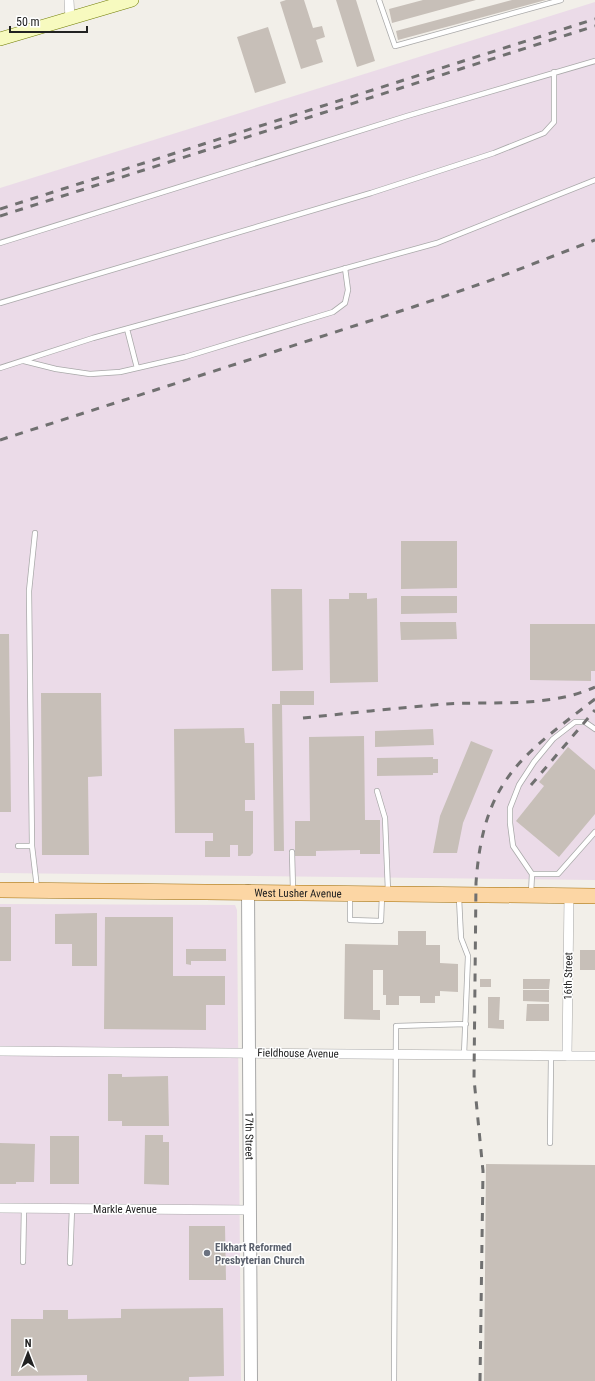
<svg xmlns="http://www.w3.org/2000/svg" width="595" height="1381" font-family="'Roboto Condensed',sans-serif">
<rect width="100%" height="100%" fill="#f2efe9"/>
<path fill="#ebdbe8" d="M595,2v878l-595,-7v-685z
M0,904l235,1 2,5 4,471h-241z"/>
<path fill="#c7bfb8" d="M286,0h18l9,28 9,-2 3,11 -9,3 7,22 -22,7 -21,-67z
M336,0h20l19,61 -18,6z
M423,0h53l-84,23 -3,-14z
M512,0h34l-148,40 -2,-9z
M268,27l18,56 -31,10 -18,-56z
M401,541h56v47l-56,1z
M271,589h31l1,81 -31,1z
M349,593h18v6l10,-1 1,84 -48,1 -1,-84h20z
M401,596h56v17l-56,1z
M400,622h56l1,17 -56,1z
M530,624h65v47h-4v10l-61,-1z
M0,634h9l2,178h-11z
M280,691h34v14h-32l2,146h-10l-2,-147h8z
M41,693h60l1,83 -14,1 1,78h-47z
M244,728l1,15h9l1,57h-10v11h8v42l-3,3h-12v-11h-8v12h-25v-16h8v-8h-38l-1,-104z
M433,729l1,16 -59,2v-16z
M364,736l1,84h15v34h-20v-4l-44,1v5h-21v-35h15l-1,-84z
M471,741l22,9 -30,73 -6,30h-24l7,-37z
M568,747l27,23v44l-36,43 -43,-36 28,-35 -5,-4z
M433,757v2h5v14h-5v2l-56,1v-18z
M0,907h11v54h-11z
M97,913v53h-25v-22h-17v-30z
M105,917h68v59h52v29h-19v25l-102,-1z
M398,931h28v14h14v18l18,1v28l-18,-1v5h-5v7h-15v-7h-21v9h-13v-10h-3v-25h-10v40h7v10l-36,-1 1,-75 53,1z
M186,949h40v12h-35v4l-5,-1z
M580,950h15v20h-15z
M480,979h11v8h-11z
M523,979h27l-1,10h-26z
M523,990h26v12l-26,-1z
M488,997h12l-1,23h5v9l-16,-1z
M527,1004h22v17h-23z
M108,1074h14v3l46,-1 1,50h-47v-5h-14z
M145,1135h18v7h6v43l-25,-1z
M50,1136h29v48h-29z
M0,1143l35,1 -1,38h-18v2h-16z
M486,1164l109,1v216h-111z
M189,1226h36l1,54h-37z
M223,1308l1,68 -35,1v4h-102v-6l-76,1v-57h32v-9h25v9l53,-1v-9z"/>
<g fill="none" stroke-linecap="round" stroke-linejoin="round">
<defs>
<path id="service" d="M379,0l16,46 166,-46
M0,243l407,-127 188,-55
M0,303l371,-110 123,-40 50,-20 10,-11v-50
M127,329l10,39
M24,361l32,8 34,5 30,-2 65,-15 148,-45 12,-9 3,-13 -3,-22
M0,368l93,-30 344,-95 158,-63
M35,533l-6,58 3,255 5,42
M377,791l8,27 3,73
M18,846h14
M292,852l1,38
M532,874h26l37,-42
M531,893l1,-19 -19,-28 -3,-23v-15l9,-23 15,-23 19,-23 22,-17h10l10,7
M350,896v24l31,1 1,-26
M459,898l2,40 7,18 -4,99
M550,1143l1,-87
M23,1262l1,-54
M70,1263l2,-55
M394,1381l2,-355 70,-2"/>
<path id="minor" d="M69,0l1,19
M0,1051l595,5
M567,1056l2,-160
M0,1208l250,2"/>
<g id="tertiary">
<path id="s1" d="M248,891l3,490"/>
</g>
<path id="secondary" d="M0,39l132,-39"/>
<g id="primary">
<path id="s2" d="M0,890l595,6"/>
</g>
</defs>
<use href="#service" stroke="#a9a9a9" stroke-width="6"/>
<use href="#minor" stroke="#a9a9a9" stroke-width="10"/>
<use href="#tertiary" stroke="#a9a9a9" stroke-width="14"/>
<use href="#secondary" stroke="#707d05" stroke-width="14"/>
<use href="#primary" stroke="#a06b00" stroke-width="16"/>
<use href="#service" stroke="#fff" stroke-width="4.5"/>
<use href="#minor" stroke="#fff" stroke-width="9"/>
<use href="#tertiary" stroke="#fff" stroke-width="12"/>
<use href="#secondary" stroke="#f7fabf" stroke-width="13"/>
<use href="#primary" stroke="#fcd6a4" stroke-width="15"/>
<path stroke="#707070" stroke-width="3" stroke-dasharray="8 8" stroke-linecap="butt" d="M0,209l595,-190
M0,216l595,-190
M0,440l413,-133 73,-25 109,-42
M303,718c47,-5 95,-10 142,-14 49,-3 104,4 150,-17
M531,785l64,-75
M480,1381l3,-210 -9,-92 2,-196c7,-102 44,-126 119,-184"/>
</g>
<circle fill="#6b7280" stroke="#fff" stroke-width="1.5" cx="207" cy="1253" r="4"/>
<g text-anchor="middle" stroke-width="3" stroke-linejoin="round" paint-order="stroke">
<g font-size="11" fill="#222" stroke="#fff">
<text dy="4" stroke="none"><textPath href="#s2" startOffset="298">West Lusher Avenue</textPath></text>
<text transform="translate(568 976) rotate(-89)" y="4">16th Street</text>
<text transform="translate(298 1053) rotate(1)" y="4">Fieldhouse Avenue</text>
<text dy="4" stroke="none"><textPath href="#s1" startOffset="245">17th Street</textPath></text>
<text x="125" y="1213">Markle Avenue</text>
</g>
<g font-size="11" font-weight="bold" fill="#5b616d" stroke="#fff" text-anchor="start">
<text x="215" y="1251">Elkhart Reformed<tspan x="215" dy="13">Presbyterian Church</tspan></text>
</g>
</g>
<g transform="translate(28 1353)" stroke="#ffffff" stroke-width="3" paint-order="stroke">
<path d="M0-3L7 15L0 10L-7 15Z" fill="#222222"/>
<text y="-6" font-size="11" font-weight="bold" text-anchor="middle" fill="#222222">N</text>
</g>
<path d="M10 26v6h77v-6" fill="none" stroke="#222222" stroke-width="2"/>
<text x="16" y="26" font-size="12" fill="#222222" stroke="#ffffff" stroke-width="3" paint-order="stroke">50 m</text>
</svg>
